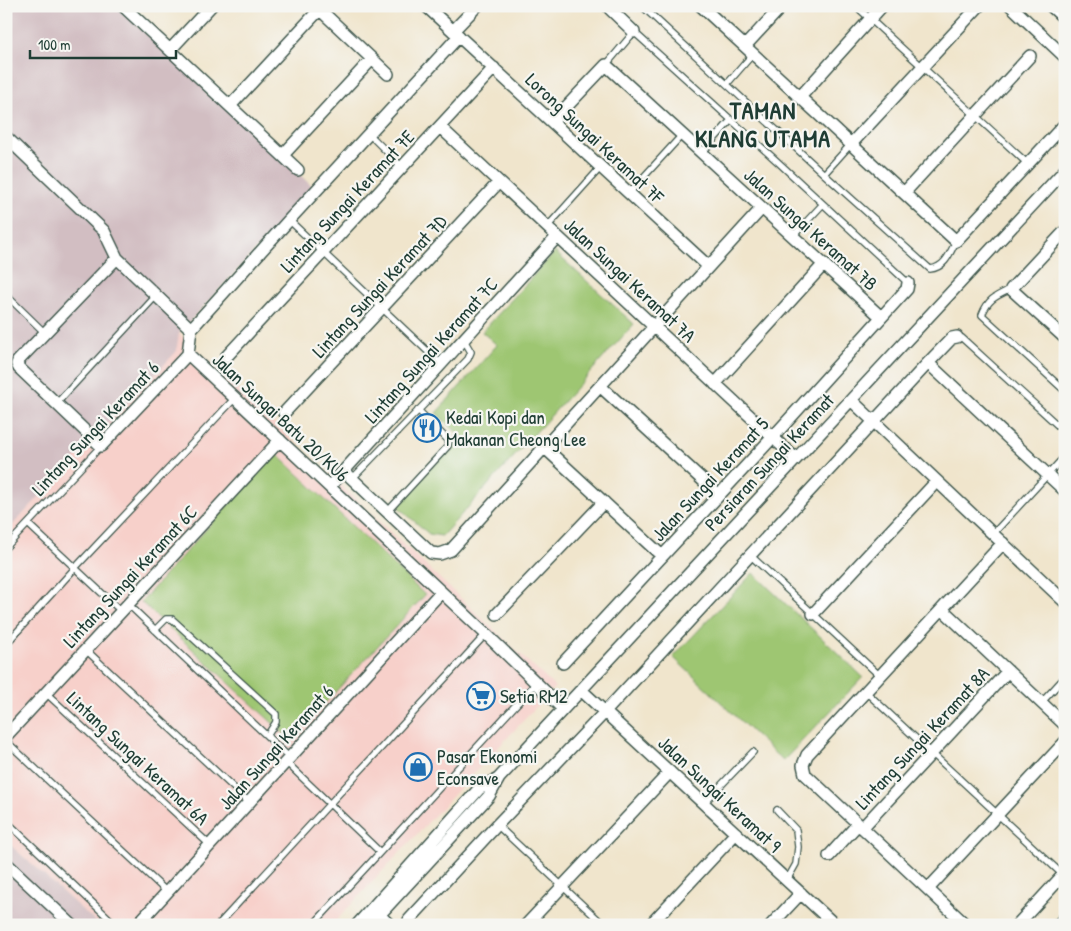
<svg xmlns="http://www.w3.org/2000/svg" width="1071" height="931" font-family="'Patrick Hand',sans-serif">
<rect width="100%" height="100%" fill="#f6f6f2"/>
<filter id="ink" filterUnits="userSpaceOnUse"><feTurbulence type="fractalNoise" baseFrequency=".02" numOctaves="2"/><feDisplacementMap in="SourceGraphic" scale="10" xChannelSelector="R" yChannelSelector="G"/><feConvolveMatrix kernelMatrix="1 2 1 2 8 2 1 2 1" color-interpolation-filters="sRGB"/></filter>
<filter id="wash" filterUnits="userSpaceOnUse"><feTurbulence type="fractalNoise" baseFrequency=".0096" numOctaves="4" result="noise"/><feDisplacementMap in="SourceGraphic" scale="20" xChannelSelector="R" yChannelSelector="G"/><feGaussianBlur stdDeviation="1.12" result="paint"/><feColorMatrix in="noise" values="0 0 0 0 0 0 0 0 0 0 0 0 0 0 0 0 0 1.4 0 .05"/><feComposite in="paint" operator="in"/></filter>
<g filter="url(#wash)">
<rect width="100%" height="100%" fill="#f0e5cc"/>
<path fill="#f7d0ca" d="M179,333l376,354 -223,238h-233l-93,-84v-309l169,-180z"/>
<path fill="#d2bec2" d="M6,6h111l196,181 -134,146 -3,19 -170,180z
M6,841l93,84h-93z"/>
<path fill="#9ec672" stroke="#5e8253" d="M555,252l79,72 -192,212 -13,-2 -33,-29 64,-70 -24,-22 61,-68 -15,-13z
M275,452l150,143 -134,145 -150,-138z
M753,573l110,104 -80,84 -110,-104z"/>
</g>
<g filter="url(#ink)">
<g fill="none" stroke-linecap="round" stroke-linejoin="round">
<defs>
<path id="lane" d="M642,6l182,168 106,95c15,-1 20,-16 26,-28
M856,6l172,158
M606,65l28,-33 145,131 129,120
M727,84l26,-30
M368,133l34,34
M702,153l29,-33
M824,174l27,-30
M629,193l53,-58
M289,220l152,144
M547,227l54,-60
M793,236l30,-32
M1011,289c-15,7 -23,10 -29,26l83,76
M6,295l39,38
M957,337l5,1 103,94
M56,404l100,-108
M352,479l116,-120 3,-7 -7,-12
M387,512l61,-66 1,-5 -31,-31
M28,524l93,87
M993,534l72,-78
M6,547l95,-101
M750,555l130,121
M128,604l162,154
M155,630l11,-11h6l104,95v8l-9,14
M6,644l69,-76 160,-170
M86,650l163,152
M866,692l197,183
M46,693l164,152
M1041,703l24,-26
M6,741l161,151
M286,762l94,90
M704,803l49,-51
M777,810l19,20 2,17 -2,17 -9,16
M6,821l110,104
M497,825l107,100
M218,925l268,-291
M313,925l223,-242"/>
<path id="street" d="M123,6l175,164
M316,6l72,68
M426,6l282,260
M701,6l255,235 109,-117
M1011,6l54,51
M1051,6l14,13
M610,9l24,23
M453,31l24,-25
M745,46l37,-40
M170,50l41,-44
M800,97l82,-91
M230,106l90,-97
M552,122l54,-57 275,252
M440,127l356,332
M6,137l98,94 13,27 74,71
M851,144l128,-138
M283,155l89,-96
M904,193l126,-137
M1065,231l-54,58 54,49
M117,258l-99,103 -1,3 2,4 82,78 87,-92
M191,329l98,-109 170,-184
M188,354l298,280 77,75
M188,354l3,-25
M226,357l268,-289
M928,363l137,128
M715,384l109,-120
M600,386l119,109
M851,400l214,202
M284,413l215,-231
M544,447l118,109
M344,471l87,82 9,1 11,-4 311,-342
M330,486l227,-249
M942,609l123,116
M497,614l107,-112
M813,614l124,-133
M563,663l210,-226 134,-148 1,-6
M581,690l254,235
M6,736l274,-296
M862,828l146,-157
M829,856l29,-32
M6,863l66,62
M928,889l137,-147
M375,911l15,14
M409,920l88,-95 108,-113 323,-349 24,-25 5,-1
M137,925l304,-333
M357,925l122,-136 19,-10
M370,925l119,-129 10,-18 566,-608
M526,925l144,-153
M650,925l86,-92
M771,925l30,-32
M966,925l-161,-151 -2,-9 4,-10 196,-212
M1017,925l48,-52
M1058,925l7,-7"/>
</defs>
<use href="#lane" stroke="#3e564b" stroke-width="8"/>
<use href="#street" stroke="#3e564b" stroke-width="14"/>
<use href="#lane" stroke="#fff" stroke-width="5.5"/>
<use href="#street" stroke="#fff" stroke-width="11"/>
</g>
</g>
<defs>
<symbol id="restaurant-ring" viewBox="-11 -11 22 22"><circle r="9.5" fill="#f6f6f2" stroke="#1f6fb2" stroke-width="1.5"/><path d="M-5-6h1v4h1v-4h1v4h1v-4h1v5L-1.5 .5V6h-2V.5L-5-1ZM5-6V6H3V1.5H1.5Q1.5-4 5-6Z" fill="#1f6fb2"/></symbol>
<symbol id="supermarket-ring" viewBox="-11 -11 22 22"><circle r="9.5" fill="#f6f6f2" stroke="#1f6fb2" stroke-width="1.5"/><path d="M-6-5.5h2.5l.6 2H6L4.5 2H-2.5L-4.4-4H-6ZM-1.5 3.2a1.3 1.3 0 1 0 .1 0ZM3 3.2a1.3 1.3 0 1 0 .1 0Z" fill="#1f6fb2"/></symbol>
<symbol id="shop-ring" viewBox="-11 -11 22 22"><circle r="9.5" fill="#f6f6f2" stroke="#1f6fb2" stroke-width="1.5"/><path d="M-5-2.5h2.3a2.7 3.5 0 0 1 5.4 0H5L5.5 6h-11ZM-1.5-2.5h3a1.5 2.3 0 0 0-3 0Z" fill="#1f6fb2"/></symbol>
</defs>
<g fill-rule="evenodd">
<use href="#restaurant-ring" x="411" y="412" width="32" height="32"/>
<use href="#supermarket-ring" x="465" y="680" width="32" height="32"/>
<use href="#shop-ring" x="402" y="751" width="32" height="32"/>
</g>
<g text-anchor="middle" stroke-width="4.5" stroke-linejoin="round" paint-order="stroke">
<g font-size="19" fill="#1f3d34" stroke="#f6f6f2">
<text transform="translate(595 138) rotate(43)" y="7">Lorong Sungai Keramat 7F</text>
<text transform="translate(347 201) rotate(-47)" y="7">Lintang Sungai Keramat 7E</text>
<text transform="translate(811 229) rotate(42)" y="7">Jalan Sungai Keramat 7B</text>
<text transform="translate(630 280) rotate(43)" y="7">Jalan Sungai Keramat 7A</text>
<text transform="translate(379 286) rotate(-47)" y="7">Lintang Sungai Keramat 7D</text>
<text transform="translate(431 350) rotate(-48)" y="7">Lintang Sungai Keramat 7C</text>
<text transform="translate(281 417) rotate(43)" y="7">Jalan Sungai Batu 20/KU6</text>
<text transform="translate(95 428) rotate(-47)" y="7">Lintang Sungai Keramat 6</text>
<text transform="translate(769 462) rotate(-47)" y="7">Persiaran Sungai Keramat</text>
<text transform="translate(710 479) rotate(-47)" y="7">Jalan Sungai Keramat 5</text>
<text transform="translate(130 576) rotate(-47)" y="7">Lintang Sungai Keramat 6C</text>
<text transform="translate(922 738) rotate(-47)" y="7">Lintang Sungai Keramat 8A</text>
<text transform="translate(276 747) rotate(-48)" y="7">Jalan Sungai Keramat 6</text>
<text transform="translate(138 758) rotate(43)" y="7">Lintang Sungai Keramat 6A</text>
<text transform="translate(720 794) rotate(43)" y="7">Jalan Sungai Keramat 9</text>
</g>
<g font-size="19" fill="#1f3d34" stroke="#f6f6f2" text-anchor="start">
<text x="446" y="424">Kedai Kopi dan<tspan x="446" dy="22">Makanan Cheong Lee</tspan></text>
<text x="500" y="703">Setia RM2</text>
<text x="437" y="763">Pasar Ekonomi<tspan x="437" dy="22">Econsave</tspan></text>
</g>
<g font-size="24" font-weight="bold" letter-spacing="1" fill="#1f3d34" stroke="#f6f6f2">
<text x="763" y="119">TAMAN<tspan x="763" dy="28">KLANG UTAMA</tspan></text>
</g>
</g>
<rect width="1071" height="931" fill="none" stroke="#f6f6f2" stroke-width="25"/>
<path d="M30 50v8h146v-8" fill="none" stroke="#1f3d34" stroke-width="2.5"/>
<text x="38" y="50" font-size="15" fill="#1f3d34" stroke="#f6f6f2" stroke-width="4" paint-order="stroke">100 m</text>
</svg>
